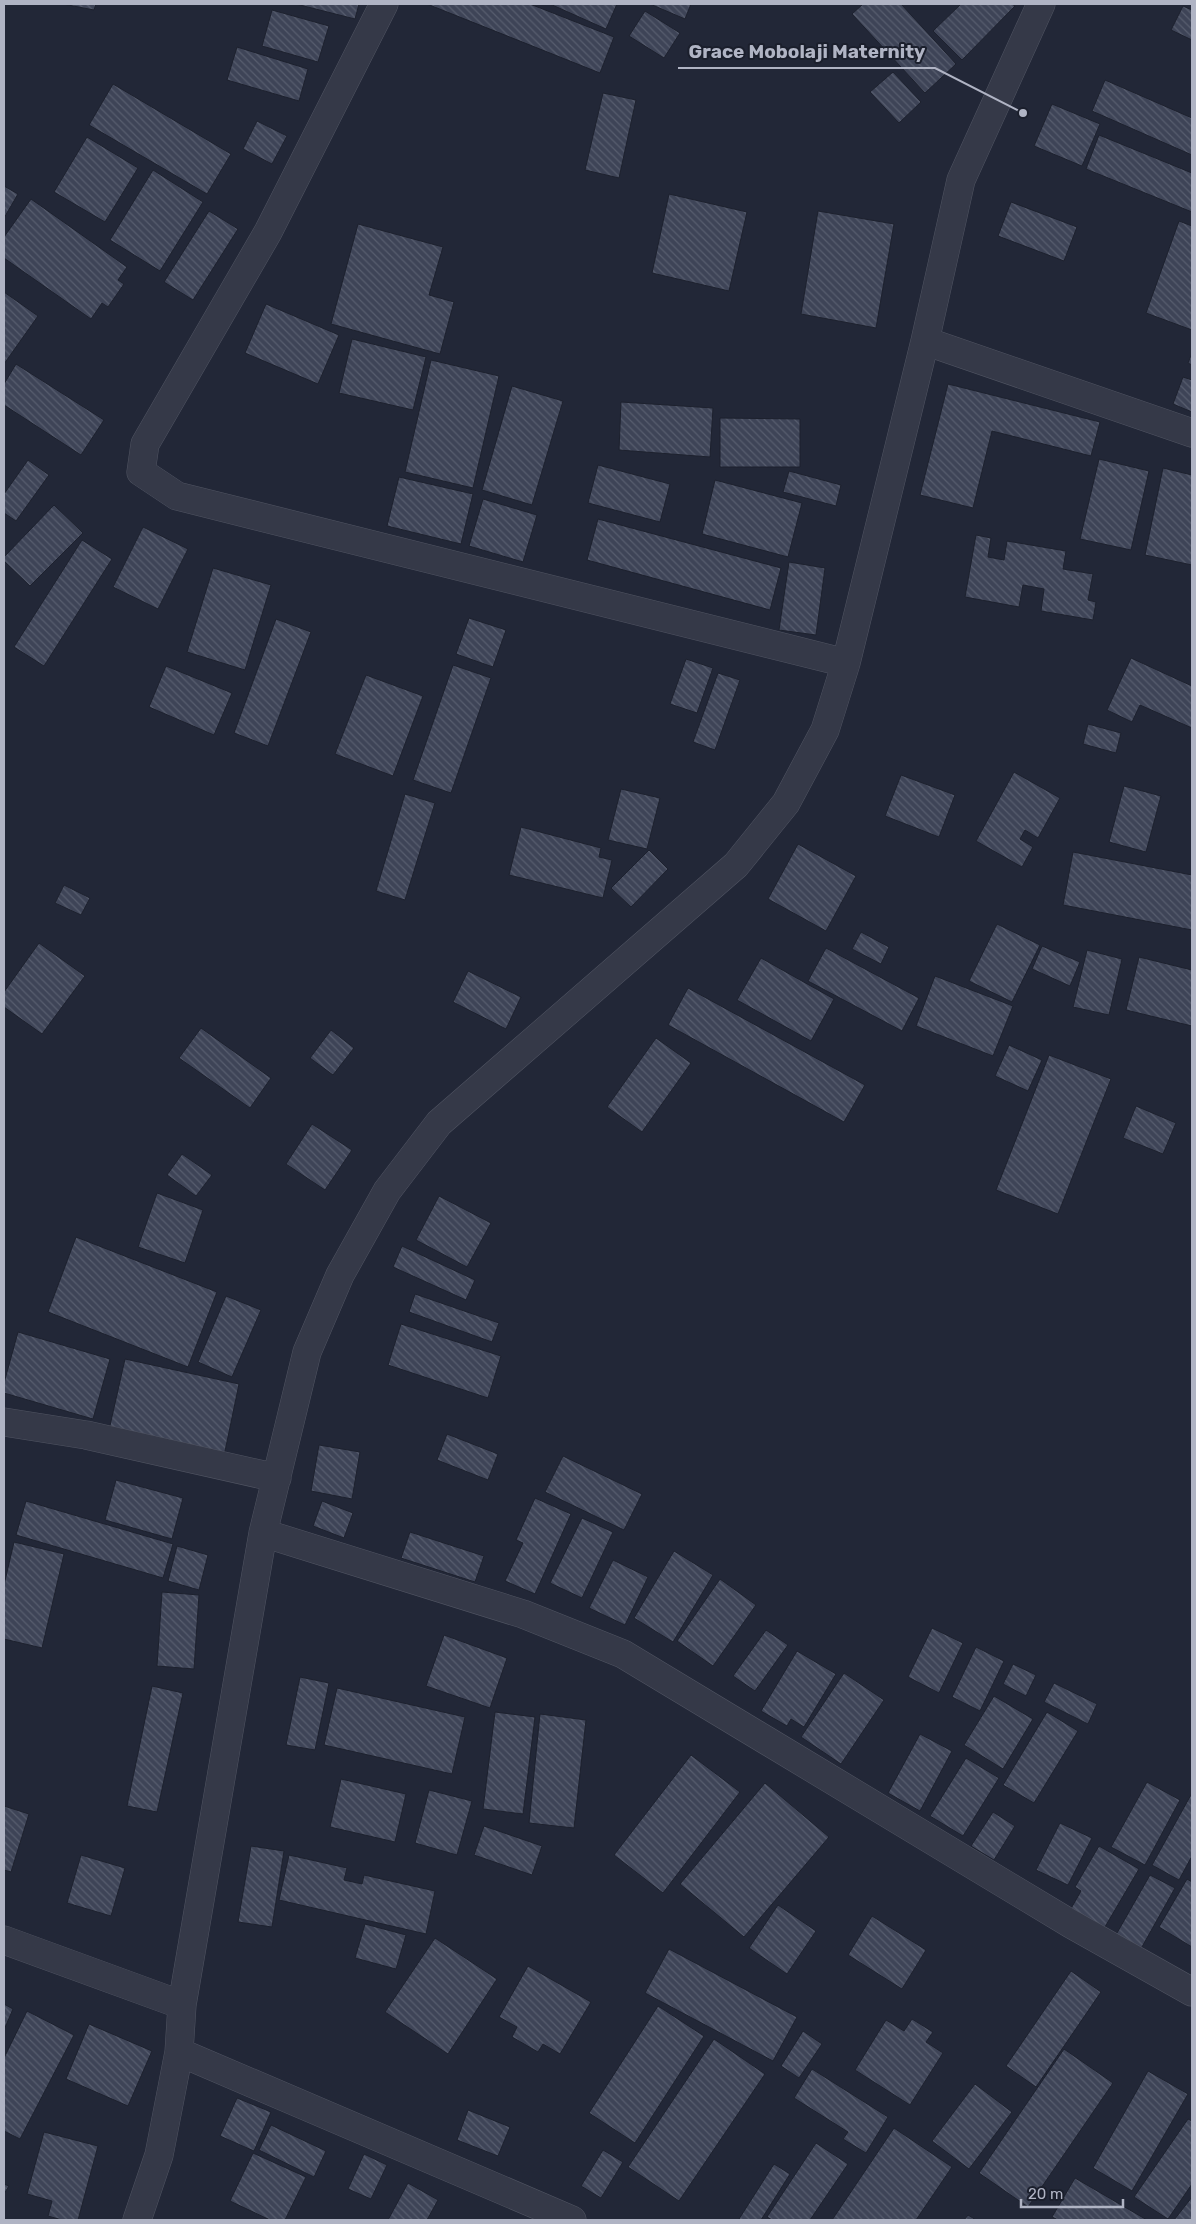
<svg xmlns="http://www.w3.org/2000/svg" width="1196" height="2224" font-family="Rubik,sans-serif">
<defs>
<pattern id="building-back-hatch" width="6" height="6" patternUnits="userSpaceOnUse" patternTransform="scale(1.25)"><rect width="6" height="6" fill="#3e4457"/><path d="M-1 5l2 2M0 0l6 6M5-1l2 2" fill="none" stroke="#575d6e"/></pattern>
</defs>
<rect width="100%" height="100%" fill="#222737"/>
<path fill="url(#building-back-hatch)" stroke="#1d212e" d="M63,4h33l-2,6z
M296,4h63l-4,15z
M427,4h103l84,33 -14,36z
M550,4h67l-11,25z
M650,4h41l-6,15z
M863,4h38l55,60 -31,29 -73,-79z
M961,4h51l3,2 -53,54 -29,-29z
M1183,6l9,4v30l-21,-10z
M272,10l57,16 -11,36 -56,-16z
M645,11l35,22 -16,25 -35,-22z
M237,47l71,22 -9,32 -72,-21z
M893,72l28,30 -22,21 -29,-31z
M1105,80l87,38v37l-100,-44z
M113,84l118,70 -24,40 -118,-69z
M603,93l33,7 -17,78 -34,-8z
M1052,104l48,20 -18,42 -48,-20z
M257,121l30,15 -15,28 -29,-15z
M1099,135l93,38v39l-106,-43z
M87,137l51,31 -33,54 -51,-30z
M153,170l50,32 -43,69 -50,-31z
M4,186l14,8 -14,24z
M669,194l78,18 -18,79 -77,-18z
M31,199l96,68 -9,13 6,4 -16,23 -6,-4 -11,16 -87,-61v-21z
M1011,202l66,25 -13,34 -66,-25z
M209,211l29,18 -45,71 -29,-18z
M818,211l76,13 -18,104 -75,-14z
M1179,221l13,5v104l-46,-17z
M358,224l85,23 -14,48 25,7 -14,52 -109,-30z
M4,292l34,24 -34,48z
M266,304l73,31 -21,49 -73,-31z
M352,339l74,18 -13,53 -74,-17z
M1192,353v12l-4,-2z
M431,360l68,16 -26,112 -68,-16z
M16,364l88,56 -23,35 -77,-50v-21z
M1183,377l9,3v32l-19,-8z
M948,384l152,38 -9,34 -99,-25 -19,77 -53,-13z
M512,386l51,15 -31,104 -50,-15z
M621,402l92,6 -3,49 -91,-7z
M720,418l80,1v48h-80z
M1099,459l50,12 -18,79 -51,-11z
M28,460l21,15 -33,46 -12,-8v-19z
M598,465l72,19 -10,38 -72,-19z
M1163,468l29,7v90l-47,-10z
M789,471l52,14 -5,21 -53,-14z
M399,477l74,17 -12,50 -74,-18z
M715,480l87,23 -14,54 -86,-23z
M483,499l54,16 -14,47 -54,-16z
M54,505l29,28 -53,53 -26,-25v-4z
M598,519l183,49 -11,42 -183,-50z
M143,527l45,22 -30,60 -45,-22z
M976,535l15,3 -3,19 16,3 3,-19 59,10 -3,18 30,5 -5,26 8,2 -3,18 -52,-9 3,-22 -21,-4 -4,22 -54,-10z
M82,540l30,19 -68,107 -30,-19z
M789,562l36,6 -9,67 -37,-5z
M213,568l58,17 -26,85 -58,-18z
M469,618l37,12 -13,37 -37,-13z
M276,619l35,13 -43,114 -34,-13z
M1131,658l61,28v42l-52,-23 -8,17 -25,-12z
M686,659l27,9 -16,45 -27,-9z
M453,665l38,13 -40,115 -38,-13z
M166,666l66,27 -18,42 -65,-28z
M718,673l22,7 -25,70 -22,-8z
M366,675l57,21 -30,80 -58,-22z
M1088,724l33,9 -5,20 -33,-9z
M1014,772l46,26 -22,40 -13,-8 -5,9 13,8 -11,20 -46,-26z
M901,775l54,20 -16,42 -54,-21z
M1124,786l37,10 -15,56 -37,-10z
M621,789l39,9 -13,51 -39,-9z
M405,794l30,9 -30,97 -29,-9z
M521,827l80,21 -2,9 13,3 -9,38 -94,-23z
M798,844l58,32 -30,55 -58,-32z
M649,850l19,19 -37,38 -20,-19z
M1073,852l119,23v55l-129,-25z
M64,885l26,13 -9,17 -26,-12z
M997,924l43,21 -28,57 -43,-21z
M861,932l28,15 -8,17 -29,-15z
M39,943l46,33 -43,58 -38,-27v-15z
M1042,946l38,16 -10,24 -38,-17z
M826,948l93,50 -17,33 -94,-50z
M1087,950l35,9 -13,56 -36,-8z
M1139,957l53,13v56l-66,-16z
M761,958l73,41 -23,42 -74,-41z
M468,971l53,26 -15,32 -53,-27z
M935,976l78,30 -20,50 -77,-30z
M688,988l177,97 -21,37 -176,-97z
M201,1028l70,50 -21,30 -71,-50z
M331,1030l23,18 -21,27 -23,-17z
M656,1038l35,25 -49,69 -35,-25z
M1009,1045l33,15 -14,31 -33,-15z
M1049,1055l62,24 -53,135 -62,-24z
M1136,1106l40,17 -13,31 -40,-16z
M312,1124l40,26 -27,40 -39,-26z
M182,1154l30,21 -16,21 -29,-21z
M157,1193l46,17 -18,53 -47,-16z
M439,1196l52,27 -24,44 -51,-27z
M76,1237l141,55 -29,75 -140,-55z
M402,1246l73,34 -9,20 -73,-33z
M415,1294l84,29 -7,19 -83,-30z
M226,1296l35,14 -29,67 -34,-15z
M401,1324l100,32 -13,42 -100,-33z
M18,1332l92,27 -17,60 -89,-26v-10z
M125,1359l114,25 -15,72 -115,-26z
M447,1434l51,20 -10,26 -51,-20z
M319,1445l41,7 -8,47 -41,-8z
M563,1456l79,38 -18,36 -79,-38z
M116,1480l67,18 -11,41 -67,-19z
M535,1498l36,16 -36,80 -30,-13 18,-38 -7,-3z
M26,1501l147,43 -10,34 -147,-43z
M322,1501l31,12 -9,25 -31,-12z
M582,1518l31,14 -31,66 -32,-15z
M410,1532l74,24 -9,26 -74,-24z
M14,1542l50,12 -22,94 -38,-9v-54z
M177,1546l31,9 -9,35 -31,-9z
M674,1551l39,24 -40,67 -39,-24z
M613,1560l35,17 -23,48 -36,-17z
M720,1579l36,26 -43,61 -36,-25z
M162,1592l37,3 -5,74 -37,-3z
M932,1628l31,15 -24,50 -31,-16z
M766,1630l22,15 -33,46 -22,-15z
M444,1635l63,23 -17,50 -64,-22z
M976,1647l28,14 -24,50 -28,-14z
M797,1651l39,23 -32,53 -13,-8 -4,7 -26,-15z
M1013,1664l23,11 -10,21 -23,-12z
M844,1673l40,27 -43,64 -40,-27z
M300,1677l29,6 -14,67 -29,-5z
M1054,1683l43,21 -9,20 -44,-22z
M152,1686l31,7 -26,119 -30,-6z
M337,1688l128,29 -13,57 -128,-29z
M994,1696l39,23 -30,50 -39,-24z
M495,1712l40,5 -12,97 -40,-5z
M1047,1712l31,19 -44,72 -31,-18z
M540,1714l46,6 -12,108 -45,-5z
M920,1734l32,17 -32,60 -32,-18z
M691,1755l49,37 -77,101 -49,-38z
M966,1758l33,20 -36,58 -33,-20z
M341,1779l65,15 -11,48 -65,-15z
M1147,1782l33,18 -35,65 -34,-18z
M765,1783l64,54 -85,100 -64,-53z
M429,1790l43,11 -15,54 -42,-12z
M1192,1793v63l-13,24 -27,-15z
M4,1806l25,8 -18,58 -7,-2z
M993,1812l22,14 -21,34 -23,-14z
M1060,1823l32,15 -24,47 -32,-15z
M484,1826l58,20 -10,29 -58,-20z
M251,1846l33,5 -12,76 -34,-5z
M1099,1846l40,23 -37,63 -33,-20 12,-21 -6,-4z
M81,1855l44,13 -14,48 -44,-13z
M289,1855l58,13 -3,12 18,4 2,-9 71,16 -9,43 -147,-34z
M1150,1875l25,13 -37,66 -25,-14z
M1187,1879l5,3v65l-33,-20z
M778,1905l38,26 -29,43 -38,-26z
M872,1916l54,34 -24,39 -54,-34z
M365,1924l41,11 -10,34 -41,-11z
M435,1938l62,41 -49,75 -63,-42z
M669,1949l128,68 -24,44 -128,-68z
M528,1966l63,36 -31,52 -17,-10 -5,8 -26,-15 5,-10 -18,-10z
M1071,1971l30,21 -65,95 -30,-21z
M4,2004l9,5 -9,21z
M658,2006l46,30 -69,107 -46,-30z
M27,2011l47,24 -54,104 -16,-8v-73z
M912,2019l21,13 -7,10 17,11 -33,52 -55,-35 31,-50 18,11z
M89,2024l63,27 -24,55 -62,-27z
M803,2031l19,13 -23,34 -18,-12z
M714,2039l51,35 -86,127 -51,-34z
M1064,2049l49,34 -85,124 -49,-34z
M812,2069l76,48 -22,36 -23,-14 5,-7 -54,-34z
M1148,2071l40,23 -56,97 -39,-23z
M975,2084l37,28 -43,57 -37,-28z
M237,2098l34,14 -17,39 -34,-15z
M468,2110l42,17 -12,29 -41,-16z
M1188,2119l4,2v63l-24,35 -34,-22z
M271,2125l55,26 -12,26 -55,-27z
M894,2128l58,39 -36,53h-84z
M44,2132l54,14 -20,74h-16l-14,-4 4,-15 -25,-7z
M816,2143l32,21 -38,56h-38l-5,-3z
M603,2150l20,12 -22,36 -20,-12z
M253,2153l53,24 -21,43h-15l-40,-19z
M364,2154l23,11 -16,34 -23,-10z
M774,2164l16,10 -29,46h-19l-3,-1z
M1075,2178l72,42h-89l-6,-3z
M408,2183l30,17 -11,20h-39z
M4,2184l5,2 -5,8z
M1192,2197v23h-18z
M968,2215l8,5h-12z"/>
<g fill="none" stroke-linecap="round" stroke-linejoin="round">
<defs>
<path id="minor" d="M384,4l-116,228 -123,212 -4,28 36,24 669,167
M925,341l267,92
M4,1422l82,13 191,43
M263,1533l260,81 100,40 448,270 121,68
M4,1940l178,65
M179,2052l393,168
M137,2220l22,-65 20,-103 3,-47 81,-472 44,-181 33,-77 47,-84 52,-68 297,-258 50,-62 39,-73 21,-67 79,-322 36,-161 80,-176"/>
</defs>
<use href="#minor" stroke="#505462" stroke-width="29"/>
<use href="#minor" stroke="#353948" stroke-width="28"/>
</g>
<path fill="none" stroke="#b0b4c4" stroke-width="2" d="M1023 113L935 68H678"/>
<circle fill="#b0b4c4" stroke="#1b1f2c" stroke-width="2" cx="1023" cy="113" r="5"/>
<g font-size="19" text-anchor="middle" font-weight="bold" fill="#b0b4c4" stroke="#1b1f2c" stroke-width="4" stroke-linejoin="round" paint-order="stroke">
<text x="807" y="58">Grace Mobolaji Maternity</text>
</g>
<rect width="1196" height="2224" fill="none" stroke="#b0b4c4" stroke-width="10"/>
<path d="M1021 2199v8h102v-8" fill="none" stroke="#b0b4c4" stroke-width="2.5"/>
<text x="1028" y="2199" font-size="15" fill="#b0b4c4" stroke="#1b1f2c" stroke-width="4" paint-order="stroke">20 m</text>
</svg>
